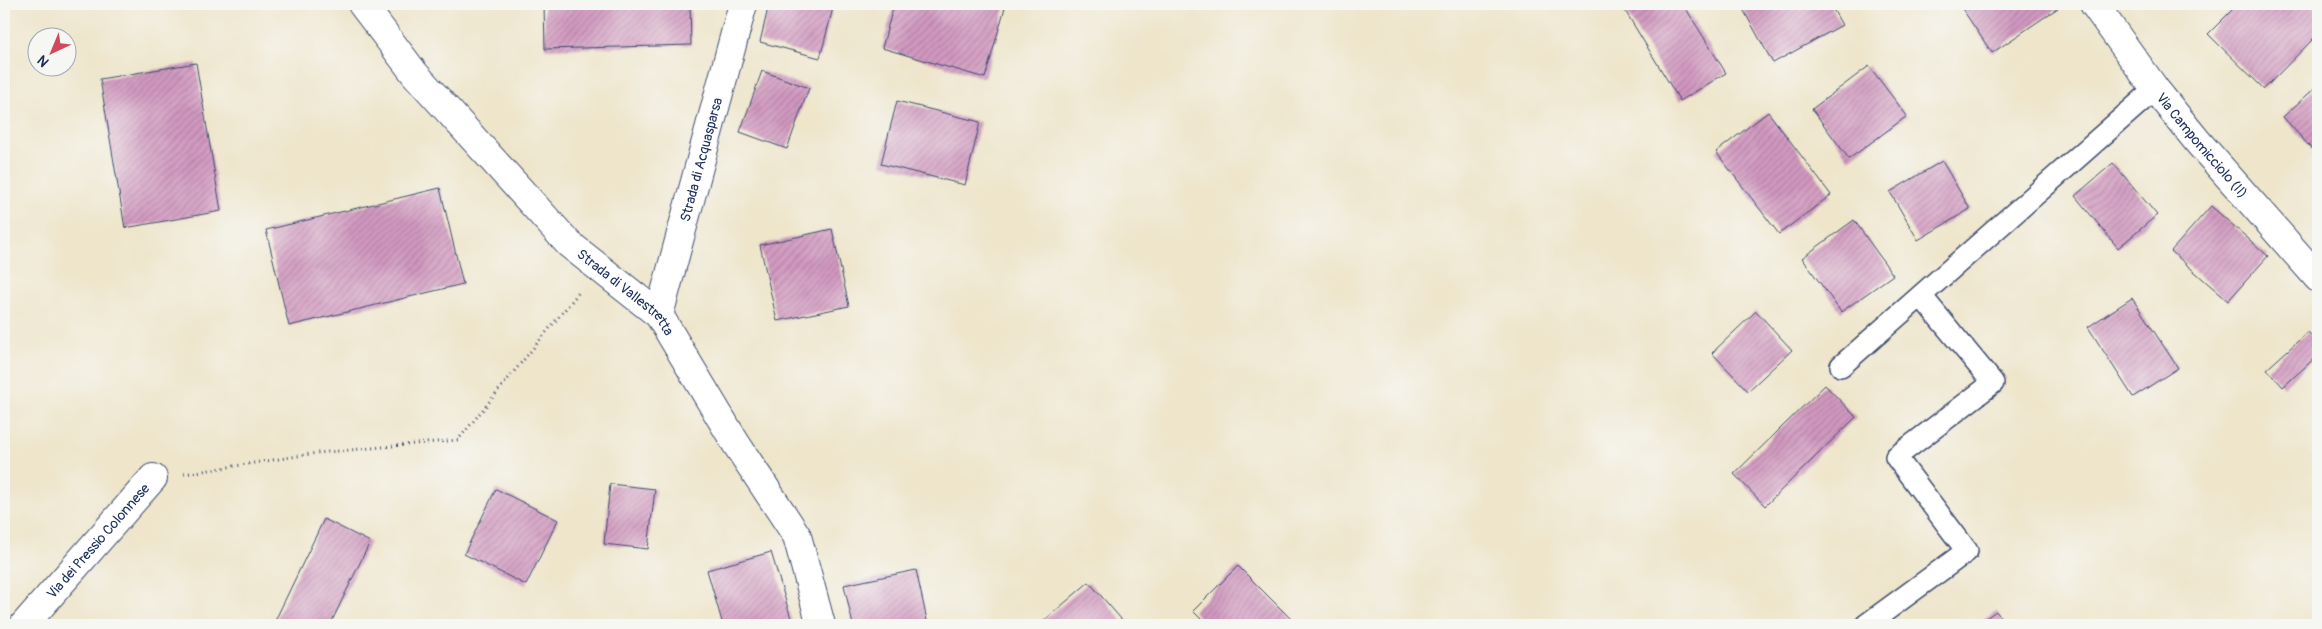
<svg xmlns="http://www.w3.org/2000/svg" width="2322" height="629" font-family="Pangolin,sans-serif">
<defs>
<pattern id="building-hatch" width="6" height="6" patternUnits="userSpaceOnUse" patternTransform="scale(1.25)"><rect width="6" height="6" fill="#d299c0"/><path d="M-1 1l2-2M0 6l6-6M5 7l2-2" fill="none" stroke="#aa7d9f"/></pattern>
</defs>
<rect width="100%" height="100%" fill="#f6f6f2"/>
<filter id="ink" filterUnits="userSpaceOnUse"><feTurbulence type="fractalNoise" baseFrequency=".02" numOctaves="2"/><feDisplacementMap in="SourceGraphic" scale="10" xChannelSelector="R" yChannelSelector="G"/><feConvolveMatrix kernelMatrix="1 2 1 2 8 2 1 2 1" color-interpolation-filters="sRGB"/></filter>
<filter id="wash" filterUnits="userSpaceOnUse"><feTurbulence type="fractalNoise" baseFrequency=".0096" numOctaves="4" result="noise"/><feDisplacementMap in="SourceGraphic" scale="20" xChannelSelector="R" yChannelSelector="G"/><feGaussianBlur stdDeviation="1.12" result="paint"/><feColorMatrix in="noise" values="0 0 0 0 0 0 0 0 0 0 0 0 0 0 0 0 0 1.4 0 .05"/><feComposite in="paint" operator="in"/></filter>
<g filter="url(#wash)">
<rect width="100%" height="100%" fill="#eee5cb"/>
<g id="blocks">
<path fill="url(#building-hatch)" d="M544,4h146l1,41 -146,4z
M769,4h65l-14,54 -60,-16z
M894,4h112l-21,74 -103,-30z
M1621,4h62l43,69 -46,28z
M1740,4h90l12,21 -69,38z
M1959,4h97l2,4 -66,45z
M2238,4h80v30l-54,55 -56,-55z
M196,63l25,148 -96,17 -25,-149z
M1869,66l38,50 -58,43 -37,-50z
M762,71l47,17 -22,61 -47,-17z
M2318,85v71l-35,-39z
M897,101l83,21 -15,63 -84,-21z
M1768,112l63,83 -52,39 -63,-82z
M1942,161l28,48 -52,31 -28,-48z
M2113,163l44,52 -39,33 -43,-52z
M440,188l23,96 -174,42 -23,-96z
M2211,206l57,50 -40,45 -57,-50z
M1854,220l39,55 -52,37 -39,-54z
M832,229l17,77 -72,15 -17,-76z
M2132,298l46,70 -45,29 -45,-70z
M1756,311l36,39 -44,41 -36,-38z
M2308,332l10,12v11l-35,32 -16,-18z
M1825,385l31,32 -91,89 -31,-32z
M610,484l45,5 -7,60 -44,-5z
M496,489l62,31 -32,65 -62,-31z
M324,519l46,23 -40,83h-57z
M771,552l22,73h-70l-16,-55z
M1238,566l59,59h-90l-14,-14z
M916,570l12,55h-75l-9,-40z
M1089,582l33,38 -6,5h-77z
M1996,611l10,14h-30z"/>
</g>
</g>
<g filter="url(#ink)">
<use href="#blocks" fill-opacity="0" stroke="#3b4a6e" stroke-width="1"/>
<g fill="none" stroke-linecap="round" stroke-linejoin="round">
<defs>
<path id="lane" d="M1841,366l314,-277
M1866,625l101,-74 -71,-94 97,-74 -71,-86"/>
<g id="street">
<path id="s1" d="M362,4l53,70 154,170 90,71 76,127 62,94 24,89"/>
<path id="s2" d="M659,315l84,-311"/>
<path id="s3" d="M24,625l129,-147"/>
</g>
<g id="primary">
<path id="s4" d="M2094,4l61,85 43,53 120,136"/>
</g>
</defs>
<use href="#lane" stroke="#3b4a6e" stroke-width="24"/>
<use href="#street" stroke="#3b4a6e" stroke-width="30"/>
<use href="#primary" stroke="#3b4a6e" stroke-width="30"/>
<path stroke="#3b4a6e" stroke-width="3" stroke-dasharray="1 4" stroke-linecap="butt" d="M184,474l133,-21 141,-13 122,-149"/>
<use href="#lane" stroke="#fff" stroke-width="21"/>
<use href="#street" stroke="#fff" stroke-width="28"/>
<use href="#primary" stroke="#fff" stroke-width="28"/>
</g>
</g>
<g text-anchor="middle" stroke-width="5" stroke-linejoin="round" paint-order="stroke">
<g font-size="14" fill="#1b2f5e" stroke="#f6f6f2">
<text dy="5" stroke="none"><textPath href="#s4" startOffset="178">Via Campomicciolo (II)</textPath></text>
<text dy="5" stroke="none"><textPath href="#s2" startOffset="161">Strada di Acquasparsa</textPath></text>
<text dy="5" stroke="none"><textPath href="#s1" startOffset="392">Strada di Vallestretta</textPath></text>
<text dy="5" stroke="none"><textPath href="#s3" startOffset="112">Via dei Pressio Colonnese</textPath></text>
</g>
</g>
<rect width="2322" height="629" fill="none" stroke="#f6f6f2" stroke-width="20"/>
<g transform="translate(52 52) rotate(224)"><circle r="24" fill="#f6f6f2" stroke="#9ea6b7"/>
<path d="M0-4L9 19L0 12L-9 19Z" fill="#d1495b"/>
<text y="-8" font-size="14" font-weight="bold" text-anchor="middle" fill="#1b2f5e">N</text>
</g>
</svg>
